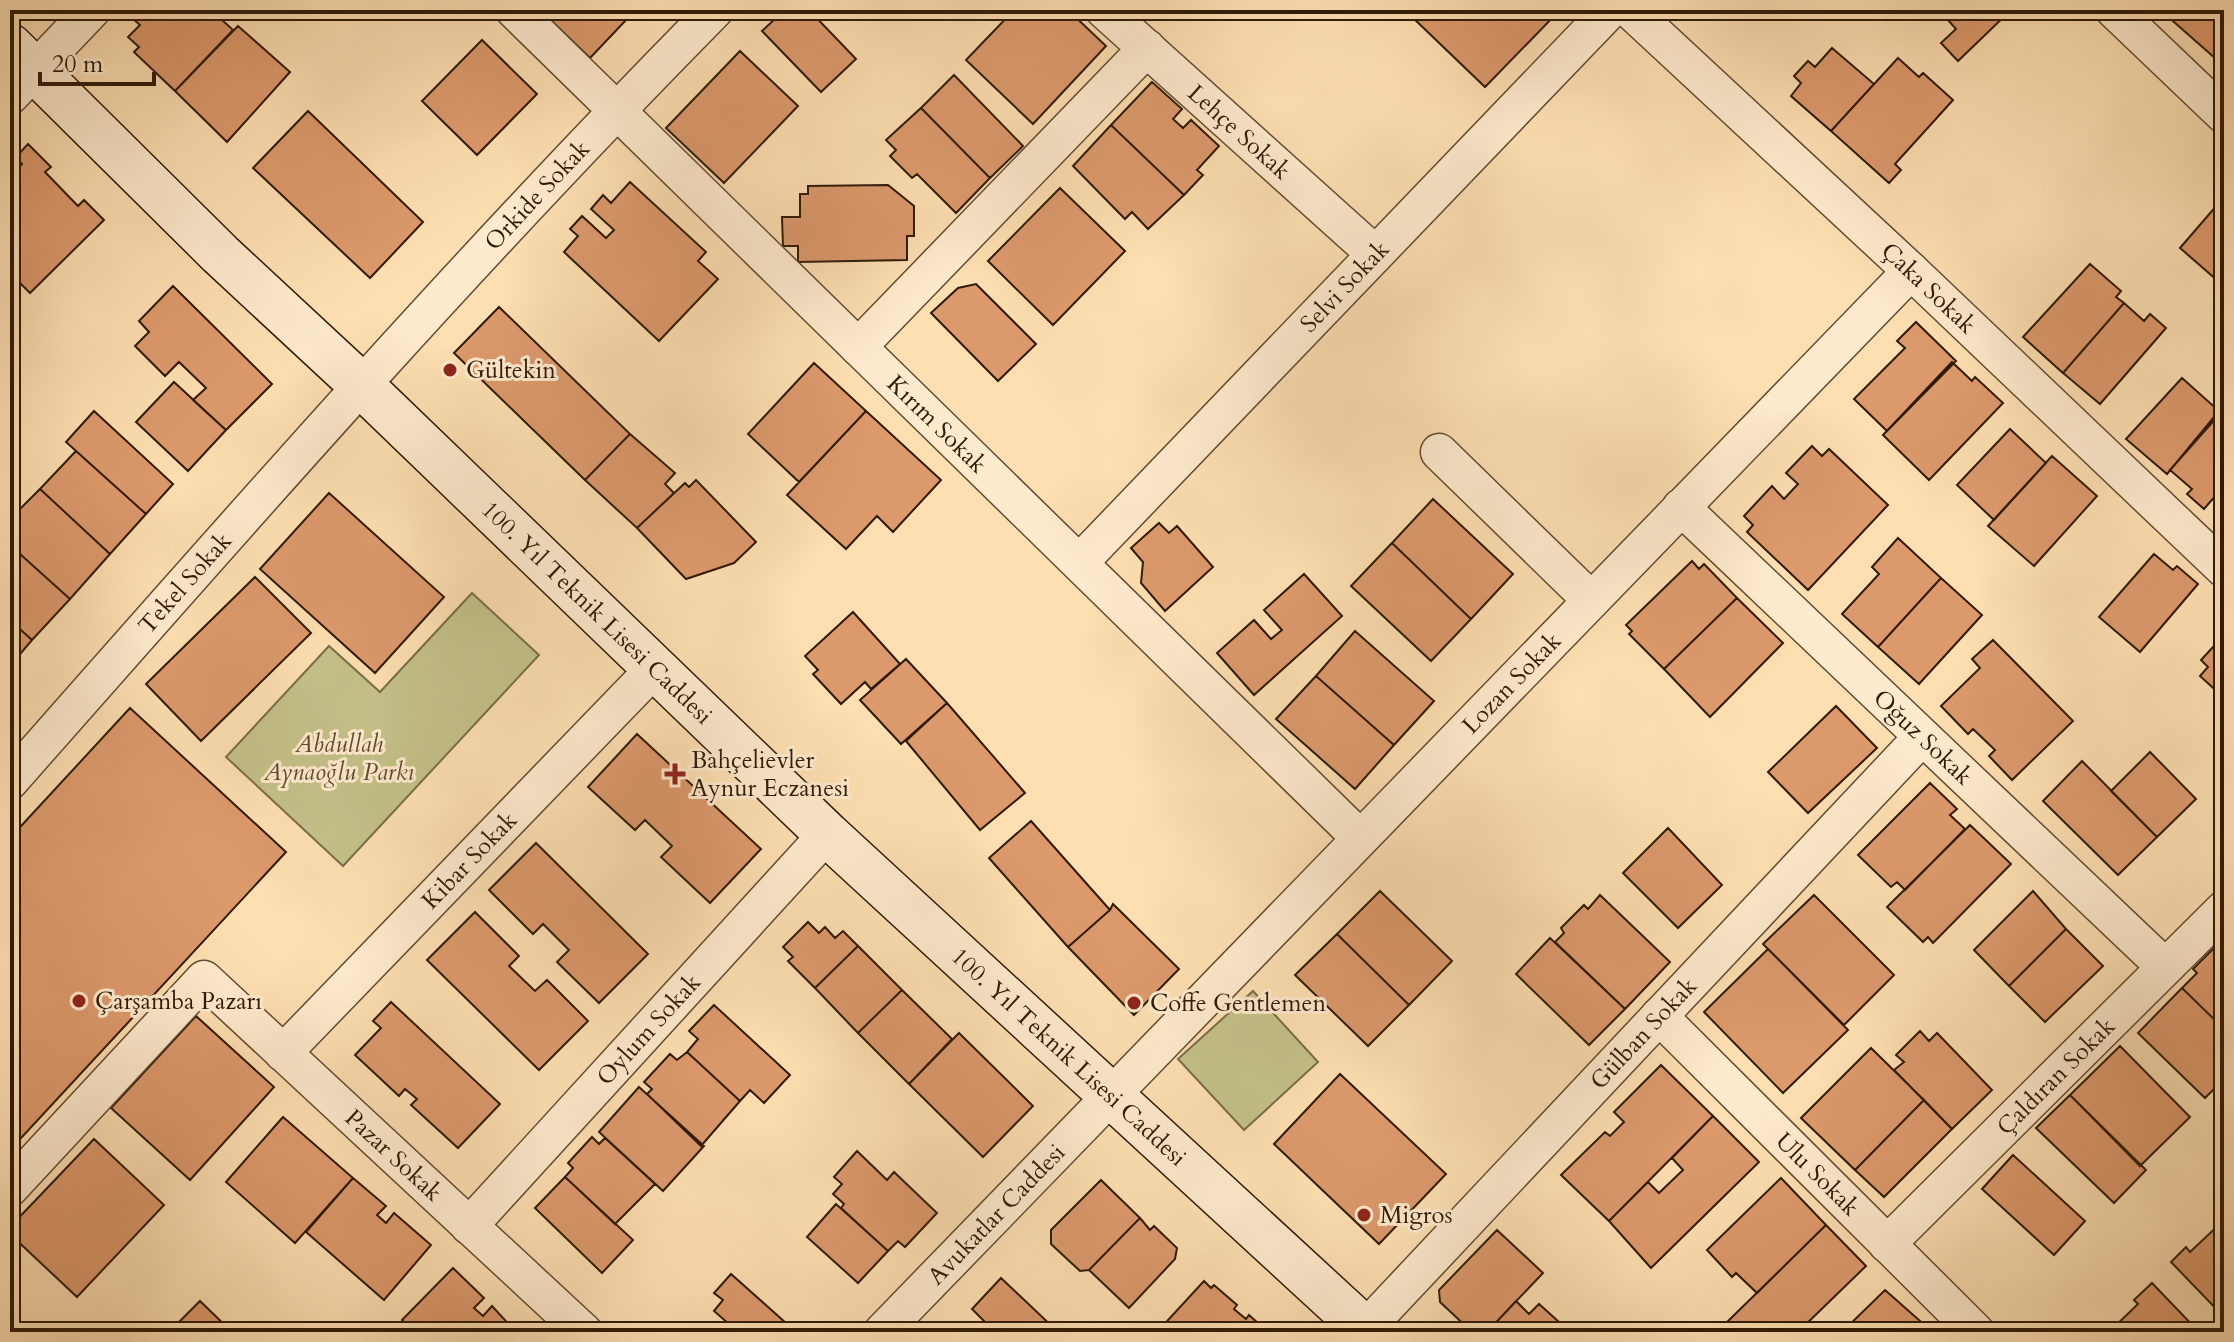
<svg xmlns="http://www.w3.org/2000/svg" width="2234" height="1342" font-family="Cardo,serif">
<rect width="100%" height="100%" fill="#fddfb2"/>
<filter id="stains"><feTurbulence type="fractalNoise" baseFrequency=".0025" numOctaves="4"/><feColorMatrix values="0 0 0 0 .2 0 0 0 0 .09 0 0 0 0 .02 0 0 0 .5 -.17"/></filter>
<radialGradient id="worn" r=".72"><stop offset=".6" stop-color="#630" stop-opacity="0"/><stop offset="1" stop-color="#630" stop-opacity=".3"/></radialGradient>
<path fill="#c4c189" stroke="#7a6e49" stroke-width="2" d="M472,593l67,62 -196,211 -117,-109 103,-111 51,46z
M1253,991l65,71 -74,68 -66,-71z"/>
<path fill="#dc996c" stroke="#2f1a09" stroke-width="2" d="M141,10h83l3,3 -6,6 12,11 -58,61 -41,-39 5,-5 -11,-10 12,-12 -7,-6z
M540,10h78l9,9 -37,39z
M779,10h30l47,49 -35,33 -59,-61 17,-16 -2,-3z
M1014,10h54l38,36 -73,78 -67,-64z
M1417,10h143l-75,77 -74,-71z
M1939,10h72l-53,51 -17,-18 15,-14z
M2171,10h53v56l-58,-51z
M238,26l52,46 -63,70 -52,-51z
M482,40l55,54 -60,61 -55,-54z
M1832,48l42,36 -43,47 -40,-35 10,-13 -7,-7 14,-15 7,6z
M740,51l58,55 -74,77 -58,-55z
M1898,58l21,19 4,-4 30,27 -58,64 6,6 -12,13 -58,-52z
M954,75l69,71 -33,32 -69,-70z
M1152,82l30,27 -9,10 10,9 8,-8 28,26 -22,24 6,5 -19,20 -73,-70z
M921,108l69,70 -34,35 -39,-39 -5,4 -22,-22 6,-6 -10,-10z
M308,111l115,111 -53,56 -117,-110z
M1111,125l73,70 -36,34 -16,-17 -7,7 -52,-53z
M28,144l23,23 -6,5 33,34 6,-6 20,20 -74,73 -20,-20v-97l12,-12 -6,-7z
M630,182l76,70 -8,9 20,18 -59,62 -95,-89 14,-16 -8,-7 12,-13 24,22 8,-8 -23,-21 12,-14 8,8z
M888,185l26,21v30h-7v24l-109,2v-16h-15l-1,-29h18v-23h8v-8z
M1060,188l65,63 -72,74 -65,-64z
M2224,197v77l-6,7 -38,-33z
M2090,264l31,27 -5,6 8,6 -61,70 -40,-36z
M976,284l60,60 -38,37 -67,-68 27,-25z
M173,286l99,98 -46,46 -33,-30 13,-12 -27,-26 -14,14 -30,-30 14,-14 -10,-11z
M2124,303l20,18 6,-7 16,14 -66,76 -37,-31z
M499,307l131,127 -45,46 -131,-127z
M1916,322l40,39 -69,70 -33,-32 51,-51 -8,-7z
M1952,362l20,19 3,-4 28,26 -74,77 -46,-45z
M814,363l52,48 -67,71 -51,-48z
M2182,378l37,33 -52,63 -41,-35z
M174,382l52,48 -38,41 -52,-49z
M94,411l79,73 -27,30 -80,-72z
M866,411l75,69 -48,52 -16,-16 -31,33 -59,-54z
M2217,417l7,6v63l-20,23 -17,-15 5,-5 -22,-19z
M2010,429l36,34 -52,57 -37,-35z
M630,434l45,39 -10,11 9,9 -37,35 -52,-48z
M1812,446l10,10 7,-7 59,56 -80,85 -61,-58 6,-7 -9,-9 28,-30 12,13 14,-15 -12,-11z
M76,451l70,63 -36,40 -70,-65z
M2052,456l45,40 -63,70 -46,-40z
M696,480l60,62 -22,21 -48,16 -49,-51 48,-45 4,4z
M40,489l70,65 -40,45 -60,-54v-26z
M329,493l115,104 -69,76 -115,-104z
M1433,499l80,75 -42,45 -79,-76z
M1159,523l10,10 8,-7 36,41 -48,44 -24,-28 2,-21 -12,-14z
M1898,538l43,40 -63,69 -36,-33 37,-40 -7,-7z
M1392,543l79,76 -40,42 -80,-75z
M10,545l60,54 -38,41 -22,-20z
M2154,554l19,16 4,-4 21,18 -58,68 -41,-35z
M1692,561l7,8 5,-5 33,34 -73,71 -35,-35 3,-3 -6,-6z
M1304,574l38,42 -88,79 -37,-42 37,-33 17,19 11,-9 -18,-20z
M255,577l56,56 -110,108 -55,-57z
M1941,578l41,37 -63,69 -41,-37z
M1737,598l46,45 -73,74 -46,-48z
M853,612l47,52 -29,25 -6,-7 -24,22 -28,-30 5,-4 -13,-14z
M10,620l22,20 -22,26z
M1355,631l79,70 -40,44 -78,-69z
M2224,635v63l-24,-22 8,-9 -7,-7z
M1993,640l80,81 -61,59 -23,-24 6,-6 -22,-21 -5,5 -27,-28 39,-38 -8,-9z
M906,659l41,44 -46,41 -41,-44z
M1316,676l78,69 -39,44 -79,-70z
M947,703l78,90 -45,37 -74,-89z
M1836,706l41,42 -69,65 -40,-41z
M130,708l156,144 -276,298v-312z
M637,734l124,115 -51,54 -49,-46 11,-11 -27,-26 -10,10 -47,-43z
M2150,752l46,47 -39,38 -46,-46z
M2082,761l75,76 -39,38 -75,-74z
M1930,783l27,26 -7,6 15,14 -60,61 -8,-8 -6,5 -33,-32z
M1031,821l79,89 -42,37 -79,-89z
M1970,825l41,39 -78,79 -5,-6 -5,5 -36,-35z
M1668,828l54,57 -44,43 -55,-55z
M536,843l112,111 -49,49 -42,-41 12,-12 -26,-26 -10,10 -44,-44z
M1380,891l72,70 -43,44 -72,-71z
M2033,891l33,38 -57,57 -35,-36z
M1600,895l70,67 -45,47 -70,-67 9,-9 -3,-5 23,-23 4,4z
M1814,895l80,80 -50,50 -81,-81z
M1113,904l66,65 -45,46 -66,-68 42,-37z
M475,912l44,44 -10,10 26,25 12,-11 41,41 -49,49 -112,-110z
M808,922l11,11 6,-6 10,11 8,-7 15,15 -43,42 -27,-27 5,-4 -10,-10z
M2066,929l37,37 -58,56 -36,-36z
M1337,934l72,71 -41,41 -73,-71z
M1550,938l75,71 -36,36 -73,-71z
M2217,945l7,8v76l-42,-41 15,-15 -4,-4z
M858,946l44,44 -44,43 -43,-45z
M1768,949l80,81 -65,63 -79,-81z
M2182,988l42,41v50l-19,19 -67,-65z
M902,990l50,49 -43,45 -51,-51z
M391,1002l109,102 -42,44 -47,-43 6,-6 -12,-10 -6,7 -44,-41 26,-27 -8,-7z
M714,1005l76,70 -26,28 -14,-13 -10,11 -53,-49 11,-13 -9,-8z
M196,1016l78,71 -84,93 -79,-72z
M1920,1031l9,10 8,-8 55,57 -40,39 -58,-59 10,-8 -8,-7z
M959,1033l74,73 -50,51 -74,-73z
M2120,1046l70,71 -50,49 -70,-71z
M1871,1048l53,52 -69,70 -54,-52z
M687,1052l53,49 -39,45 -54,-52 5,-5 -8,-7 26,-28 7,6z
M1661,1065l52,51 -104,105 -48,-46 44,-43 5,4 14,-14 -10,-10z
M1340,1074l106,100 -67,70 -105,-100z
M639,1087l65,59 -41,45 -64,-59z
M2070,1095l76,75 -32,33 -78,-75z
M1924,1100l28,29 -68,68 -29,-27z
M1713,1116l46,46 -108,106 -42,-47 39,-39 11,11 24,-23 -11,-12z
M283,1117l70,61 -58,65 -69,-61z
M592,1137l7,7 6,-6 50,46 -40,40 -50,-47 8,-9 -5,-5z
M94,1139l70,66 -87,92 -67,-63v-7z
M857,1151l30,29 7,-8 43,41 -32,34 -7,-6 -10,10 -47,-43 3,-4 -11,-10 9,-10 -8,-7z
M2013,1155l72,66 -31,34 -72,-66z
M565,1177l68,63 -31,33 -67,-65z
M353,1178l33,28 -9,9 9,8 8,-10 37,32 -47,55 -78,-68z
M1781,1178l45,47 -69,68 -21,-20 -4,4 -25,-27z
M1101,1180l39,38 -51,52 -9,1 -29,-27v-14z
M836,1204l52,47 -30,32 -51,-46z
M1140,1218l10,12 4,-4 23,22 -2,11 -46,49 -40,-38z
M2224,1220v97l-53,-55 15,-15 4,5z
M1826,1225l40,41 -68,66h-72l-5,-4z
M1497,1230l46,43 -56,59h-15l-32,-30 -1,-12z
M453,1268l31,30 -10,10 9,8 9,-10 24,26h-101l-13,-12z
M731,1274l65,58h-58l-24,-21 9,-11 -9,-7z
M1001,1278l57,54h-77l7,-7 -16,-16z
M1204,1281l7,7 3,-3 23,20 -3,4 12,10 3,-4 19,17h-111z
M2152,1283l47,49h-90l29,-28 -4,-4z
M1885,1290l43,38 -4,4h-82z
M200,1301l32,31h-63z
M1516,1301l13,13 10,-10 31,28h-83z"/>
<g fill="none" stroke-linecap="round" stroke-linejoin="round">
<defs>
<g id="street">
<path id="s1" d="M514,10l846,828"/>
<path id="s2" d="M1104,10l271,244"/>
<path id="s3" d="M1630,10l281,261 313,298"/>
<path d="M2114,10l110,105"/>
<path d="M10,96l82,-86"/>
<path d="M858,347l289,-299"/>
<path d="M1439,452l152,148"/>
<path id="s4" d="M1681,507l484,460"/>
<path id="s5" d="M1080,562l530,-552"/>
<path id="s6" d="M10,781c230,-261 460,-523 705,-771"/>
<path id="s7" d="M1659,1016l317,316"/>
<path id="s8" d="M283,1053l372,-385"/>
<path id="s9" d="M10,1188l194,-209 380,353"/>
<path id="s10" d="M469,1226l358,-392"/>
<path id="s11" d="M1887,1244l337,-335"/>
<path id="s12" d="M1365,1329l557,-592"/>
<path id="s13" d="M882,1332l1029,-1061"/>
</g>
<g id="secondary">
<path id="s14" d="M10,46l210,208 140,130 467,450 541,498"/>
</g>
</defs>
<use href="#street" stroke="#624b33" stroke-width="39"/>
<use href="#secondary" stroke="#2f1a09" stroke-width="47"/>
<use href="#street" stroke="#feeacd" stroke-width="36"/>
<use href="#secondary" stroke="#feeacd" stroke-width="44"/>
</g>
<g fill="#8f2418" stroke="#feeacd" stroke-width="3">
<circle cx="450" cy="370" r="8"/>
<path d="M671 762h8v8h8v8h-8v8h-8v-8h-8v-8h8z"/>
<circle cx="79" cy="1001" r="8"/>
<circle cx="1134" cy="1003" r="8"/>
<circle cx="1364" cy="1215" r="8"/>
</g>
<g text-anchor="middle" stroke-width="6" stroke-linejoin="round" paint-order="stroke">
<g font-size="24" fill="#2f1a09" stroke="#feeacd">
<text dy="8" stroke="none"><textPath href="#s2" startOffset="182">Lehçe Sokak</textPath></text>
<text dy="8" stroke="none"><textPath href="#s6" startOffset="788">Orkide Sokak</textPath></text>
<text dy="8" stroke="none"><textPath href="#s5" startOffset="382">Selvi Sokak</textPath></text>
<text dy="8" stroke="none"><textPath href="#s3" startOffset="408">Çaka Sokak</textPath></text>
<text dy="8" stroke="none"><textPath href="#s1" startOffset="592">Kırım Sokak</textPath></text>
<text dy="8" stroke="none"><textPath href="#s6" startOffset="264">Tekel Sokak</textPath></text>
<text dy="8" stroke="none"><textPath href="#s14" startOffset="816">100. Yıl Teknik Lisesi Caddesi</textPath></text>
<text dy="8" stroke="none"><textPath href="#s13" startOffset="904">Lozan Sokak</textPath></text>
<text dy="8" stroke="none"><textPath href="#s4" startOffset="334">Oğuz Sokak</textPath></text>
<text dy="8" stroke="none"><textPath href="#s8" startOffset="268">Kibar Sokak</textPath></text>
<text dy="8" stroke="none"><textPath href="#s10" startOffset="266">Oylum Sokak</textPath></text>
<text dy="8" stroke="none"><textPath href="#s12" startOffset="406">Gülban Sokak</textPath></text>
<text dy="8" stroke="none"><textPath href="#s14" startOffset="1464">100. Yıl Teknik Lisesi Caddesi</textPath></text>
<text dy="8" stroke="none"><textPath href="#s11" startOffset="238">Çaldıran Sokak</textPath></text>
<text dy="8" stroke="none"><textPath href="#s9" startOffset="544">Pazar Sokak</textPath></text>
<text dy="8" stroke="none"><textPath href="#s7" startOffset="224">Ulu Sokak</textPath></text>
<text dy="8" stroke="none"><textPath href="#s13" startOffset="164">Avukatlar Caddesi</textPath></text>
</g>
<g font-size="24" fill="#2f1a09" stroke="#feeacd" text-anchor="start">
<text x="466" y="378">Gültekin</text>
<text x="691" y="768">Bahçelievler<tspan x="691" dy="28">Aynur Eczanesi</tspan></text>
<text x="95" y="1009">Çarşamba Pazarı</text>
<text x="1150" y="1011">Coffe Gentlemen</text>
<text x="1380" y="1223">Migros</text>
</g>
<g font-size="24" font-style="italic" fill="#5c4c2f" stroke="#feeacd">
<text x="339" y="752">Abdullah<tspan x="339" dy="28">Aynaoğlu Parkı</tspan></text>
</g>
</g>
<rect width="2234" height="1342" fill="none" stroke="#fddfb2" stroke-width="40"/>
<rect x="12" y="12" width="2210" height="1318" fill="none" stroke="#2f1a09" stroke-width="4"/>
<rect x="20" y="20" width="2194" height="1302" fill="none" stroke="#2f1a09" stroke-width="2"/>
<path d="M40 72v12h114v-12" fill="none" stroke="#2f1a09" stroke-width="4"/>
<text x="52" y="72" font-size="24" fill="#2f1a09" stroke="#feeacd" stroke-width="6" paint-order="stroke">20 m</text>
<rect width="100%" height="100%" filter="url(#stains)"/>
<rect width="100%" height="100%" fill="url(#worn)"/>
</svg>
